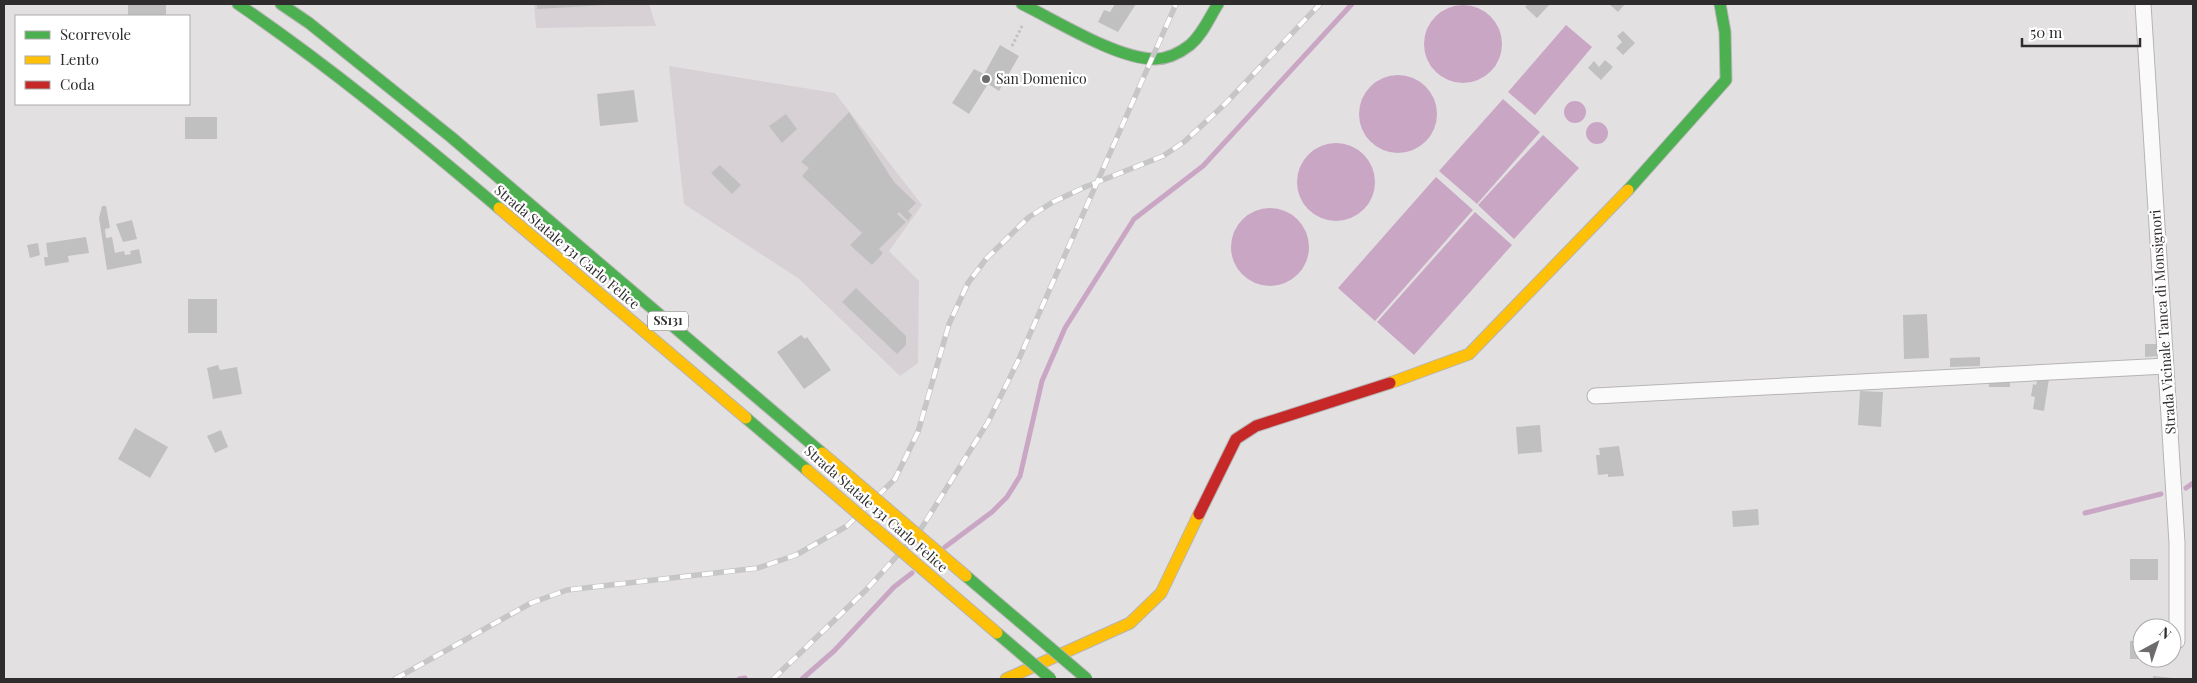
<svg xmlns="http://www.w3.org/2000/svg" width="2197" height="683" font-family="'Playfair Display',serif">
<rect width="100%" height="100%" fill="#e3e0e2"/>
<path fill="#d7d0d5" d="M534,4h115l7,22 -120,2z
M669,66l166,27 87,112 -33,46 30,30 -1,82 -18,13 -102,-98 -114,-74z"/>
<path fill="#caa6c5" d="M1424 44a39 39 0 1 1 78 0a39 39 0 1 1-78 0Z
M1566,25l26,22 -57,68 -27,-23z
M1359 114a39 39 0 1 1 78 0a39 39 0 1 1-78 0Z
M1503,99l37,33 -63,72 -38,-33z
M1564 112a11 11 0 1 1 22 0a11 11 0 1 1-22 0Z
M1586 133a11 11 0 1 1 22 0a11 11 0 1 1-22 0Z
M1543,135l36,33 -65,71 -36,-34z
M1297 182a39 39 0 1 1 78 0a39 39 0 1 1-78 0Z
M1436,177l37,33 -98,111 -37,-33z
M1231 247a39 39 0 1 1 78 0a39 39 0 1 1-78 0Z
M1475,212l37,33 -98,110 -37,-33z"/>
<g fill="none" stroke-linecap="round" stroke-linejoin="round">
<path stroke="#caa6c5" stroke-width="5" d="M2186,488l7,-5
M2085,513l76,-19
M945,547l47,-35 15,-15 13,-21 22,-95 23,-53 69,-109 69,-53 149,-162
M739,679l6,-1
M802,679l32,-28 60,-64 18,-14"/>
</g>
<path fill="#c1c0c1" d="M128,4h38v12h-38z
M537,4h70v1l-70,4z
M1115,4h21l-18,28 -20,-10 6,-12 6,2z
M1528,4h22l-13,14 -12,-11z
M1609,4h16l-7,8z
M1623,31l12,12 -12,12 -7,-7 6,-6 -5,-6z
M1000,45l19,11 -20,35 -11,-7 -19,30 -17,-11 22,-34 10,5z
M1605,60l8,7 -12,13 -13,-12 6,-7 5,6z
M634,90l4,32 -38,4 -3,-32z
M849,112l45,70 22,21 -8,8 4,4 -4,6 -9,-9 -2,2 9,8 -27,27 4,4 -11,12 -22,-20 12,-12 -60,-57 7,-8 -8,-6z
M786,114l11,15 -15,14 -13,-17z
M185,117h32v22h-32z
M720,165l21,20 -9,9 -21,-21z
M102,206h4l4,22 -5,1 1,9 6,-1 3,16 9,-2 1,4 6,-1 -1,-3 9,-2 3,14 -35,7 -8,-52z
M132,220l5,19 -14,3 -7,-18z
M86,237l3,16 -21,3 1,6 -24,4 -1,-9h4l-2,-14z
M38,243l2,12 -10,3 -3,-13z
M856,288l50,48v9l-9,9 -55,-52z
M188,299h29v34h-29z
M1927,314l2,44 -25,1 -1,-44z
M801,335l4,4 2,-2 24,33 -27,19 -27,-37z
M2145,344h14v12l-14,1z
M1980,357v9l-30,1v-9z
M218,365l2,5 17,-3 5,27 -29,5 -6,-31z
M2038,377l11,2 -5,32 -11,-2 2,-12 -4,-1 2,-12 3,1z
M1988,378h22v9h-21z
M1860,391l23,1 -2,35 -23,-2z
M1540,425l2,27 -24,2 -2,-27z
M135,428l33,19 -18,31 -32,-19z
M221,430l7,17 -13,6 -8,-17z
M1619,446l5,30 -16,1v-3l-10,1 -2,-20h4l-1,-7z
M1758,509l1,16 -26,2 -1,-16z
M2130,559h28v21h-28z
M2130,641h9v18h-9z
M2153,676l20,2v1h-20z"/>
<g fill="none" stroke-linecap="round" stroke-linejoin="round">
<defs>
<path id="street" d="M2143,4l34,539v98
M1595,396l571,-30"/>
<path id="fast" d="M238,4c91,62 177,133 261,204
M281,4l28,19 142,114 371,316
M1022,4c35,17 95,55 133,55 13,0 26,-7 35,-14 13,-11 19,-27 28,-41
M1628,190l98,-110 -1,-48 -5,-28
M746,418l61,52"/>
<path id="slow" d="M499,208l247,210
M1390,383l79,-29 159,-164
M1006,679l124,-56 31,-30 38,-79"/>
<path id="jam" d="M1199,514l37,-75 20,-13 134,-43"/>
</defs>
<use href="#street" stroke="#b6b4b5" stroke-width="17"/>
<use href="#fast" stroke="#b6b4b5" stroke-width="13"/>
<use href="#slow" stroke="#b6b4b5" stroke-width="13"/>
<use href="#jam" stroke="#b6b4b5" stroke-width="13"/>
<path stroke="#c3c1c2" stroke-width="3" stroke-dasharray="2.5 2.5" stroke-linecap="butt" d="M1012,46l11,-22"/>
<use href="#street" stroke="#fbfafb" stroke-width="15"/>
<use href="#fast" stroke="#4caf50" stroke-width="11"/>
<use href="#slow" stroke="#ffc107" stroke-width="11"/>
<use href="#jam" stroke="#c62828" stroke-width="11"/>
<defs>
<path id="rail" d="M395,679l136,-76 36,-13 191,-22 38,-13 51,-29 48,-47 23,-47 31,-108 19,-41 18,-24 43,-42 24,-15 32,-15 78,-31 21,-14 41,-38 95,-100
M773,679l93,-89 53,-58 69,-110 30,-61 158,-357"/>
</defs>
<use href="#rail" stroke="#c7c6c7" stroke-width="5.5"/>
<use href="#rail" stroke="#fff" stroke-width="4" stroke-dasharray="11" stroke-linecap="butt"/>
<defs>
<path id="fast-bridge" d="M966,576l121,103
M997,633l54,46"/>
<path id="slow-bridge" d="M822,453l144,123
M807,470l190,163"/>
</defs>
<use href="#fast-bridge" stroke="#b6b4b5" stroke-width="13" stroke-linecap="butt"/>
<use href="#slow-bridge" stroke="#b6b4b5" stroke-width="13" stroke-linecap="butt"/>
<use href="#fast-bridge" stroke="#4caf50" stroke-width="11"/>
<use href="#slow-bridge" stroke="#ffc107" stroke-width="11"/>
</g>
<circle fill="#6d6b6c" stroke="#fff" stroke-width="2" cx="986" cy="79" r="5"/>
<g text-anchor="middle" stroke-width="4.5" stroke-linejoin="round" paint-order="stroke">
<rect fill="#fff" stroke="#6d6b6c" stroke-width="1" x="648" y="311.5" width="40" height="19" rx="4"/>
<g font-size="12" font-weight="bold" fill="#2e2c2d">
<text x="668" y="325">SS131</text>
</g>
<g font-size="14" fill="#2e2c2d" stroke="#fff" text-anchor="start">
<text x="996" y="84">San Domenico</text>
</g>
<g font-size="14" fill="#2e2c2d" stroke="#fff">
<text transform="translate(567 247) rotate(40)" y="5">Strada Statale 131 Carlo Felice</text>
<text transform="translate(2163 322) rotate(-94)" y="5">Strada Vicinale Tanca di Monsignori</text>
<text transform="translate(876 509) rotate(41)" y="5">Strada Statale 131 Carlo Felice</text>
</g>
</g>
<rect width="2197" height="683" fill="none" stroke="#2e2c2d" stroke-width="10"/>
<rect x="15" y="15" width="175" height="90" fill="#ffffff" stroke="#ababab"/>
<rect x="25" y="31" width="25" height="8" fill="#4caf50" stroke="#ababab"/>
<text x="60" y="40" font-size="15" fill="#2e2c2d">Scorrevole</text>
<rect x="25" y="56" width="25" height="8" fill="#ffc107" stroke="#ababab"/>
<text x="60" y="65" font-size="15" fill="#2e2c2d">Lento</text>
<rect x="25" y="81" width="25" height="8" fill="#c62828" stroke="#ababab"/>
<text x="60" y="90" font-size="15" fill="#2e2c2d">Coda</text>
<g transform="translate(2157 643) rotate(40)"><circle r="24" fill="#ffffff" stroke="#ababab"/>
<path d="M0-4L9 19L0 12L-9 19Z" fill="#6d6b6c"/>
<text y="-8" font-size="14" font-weight="bold" text-anchor="middle" fill="#2e2c2d">N</text>
</g>
<path d="M2022 38v8h118v-8" fill="none" stroke="#2e2c2d" stroke-width="2.5"/>
<text x="2030" y="38" font-size="15" fill="#2e2c2d" stroke="#ffffff" stroke-width="4" paint-order="stroke">50 m</text>
</svg>
